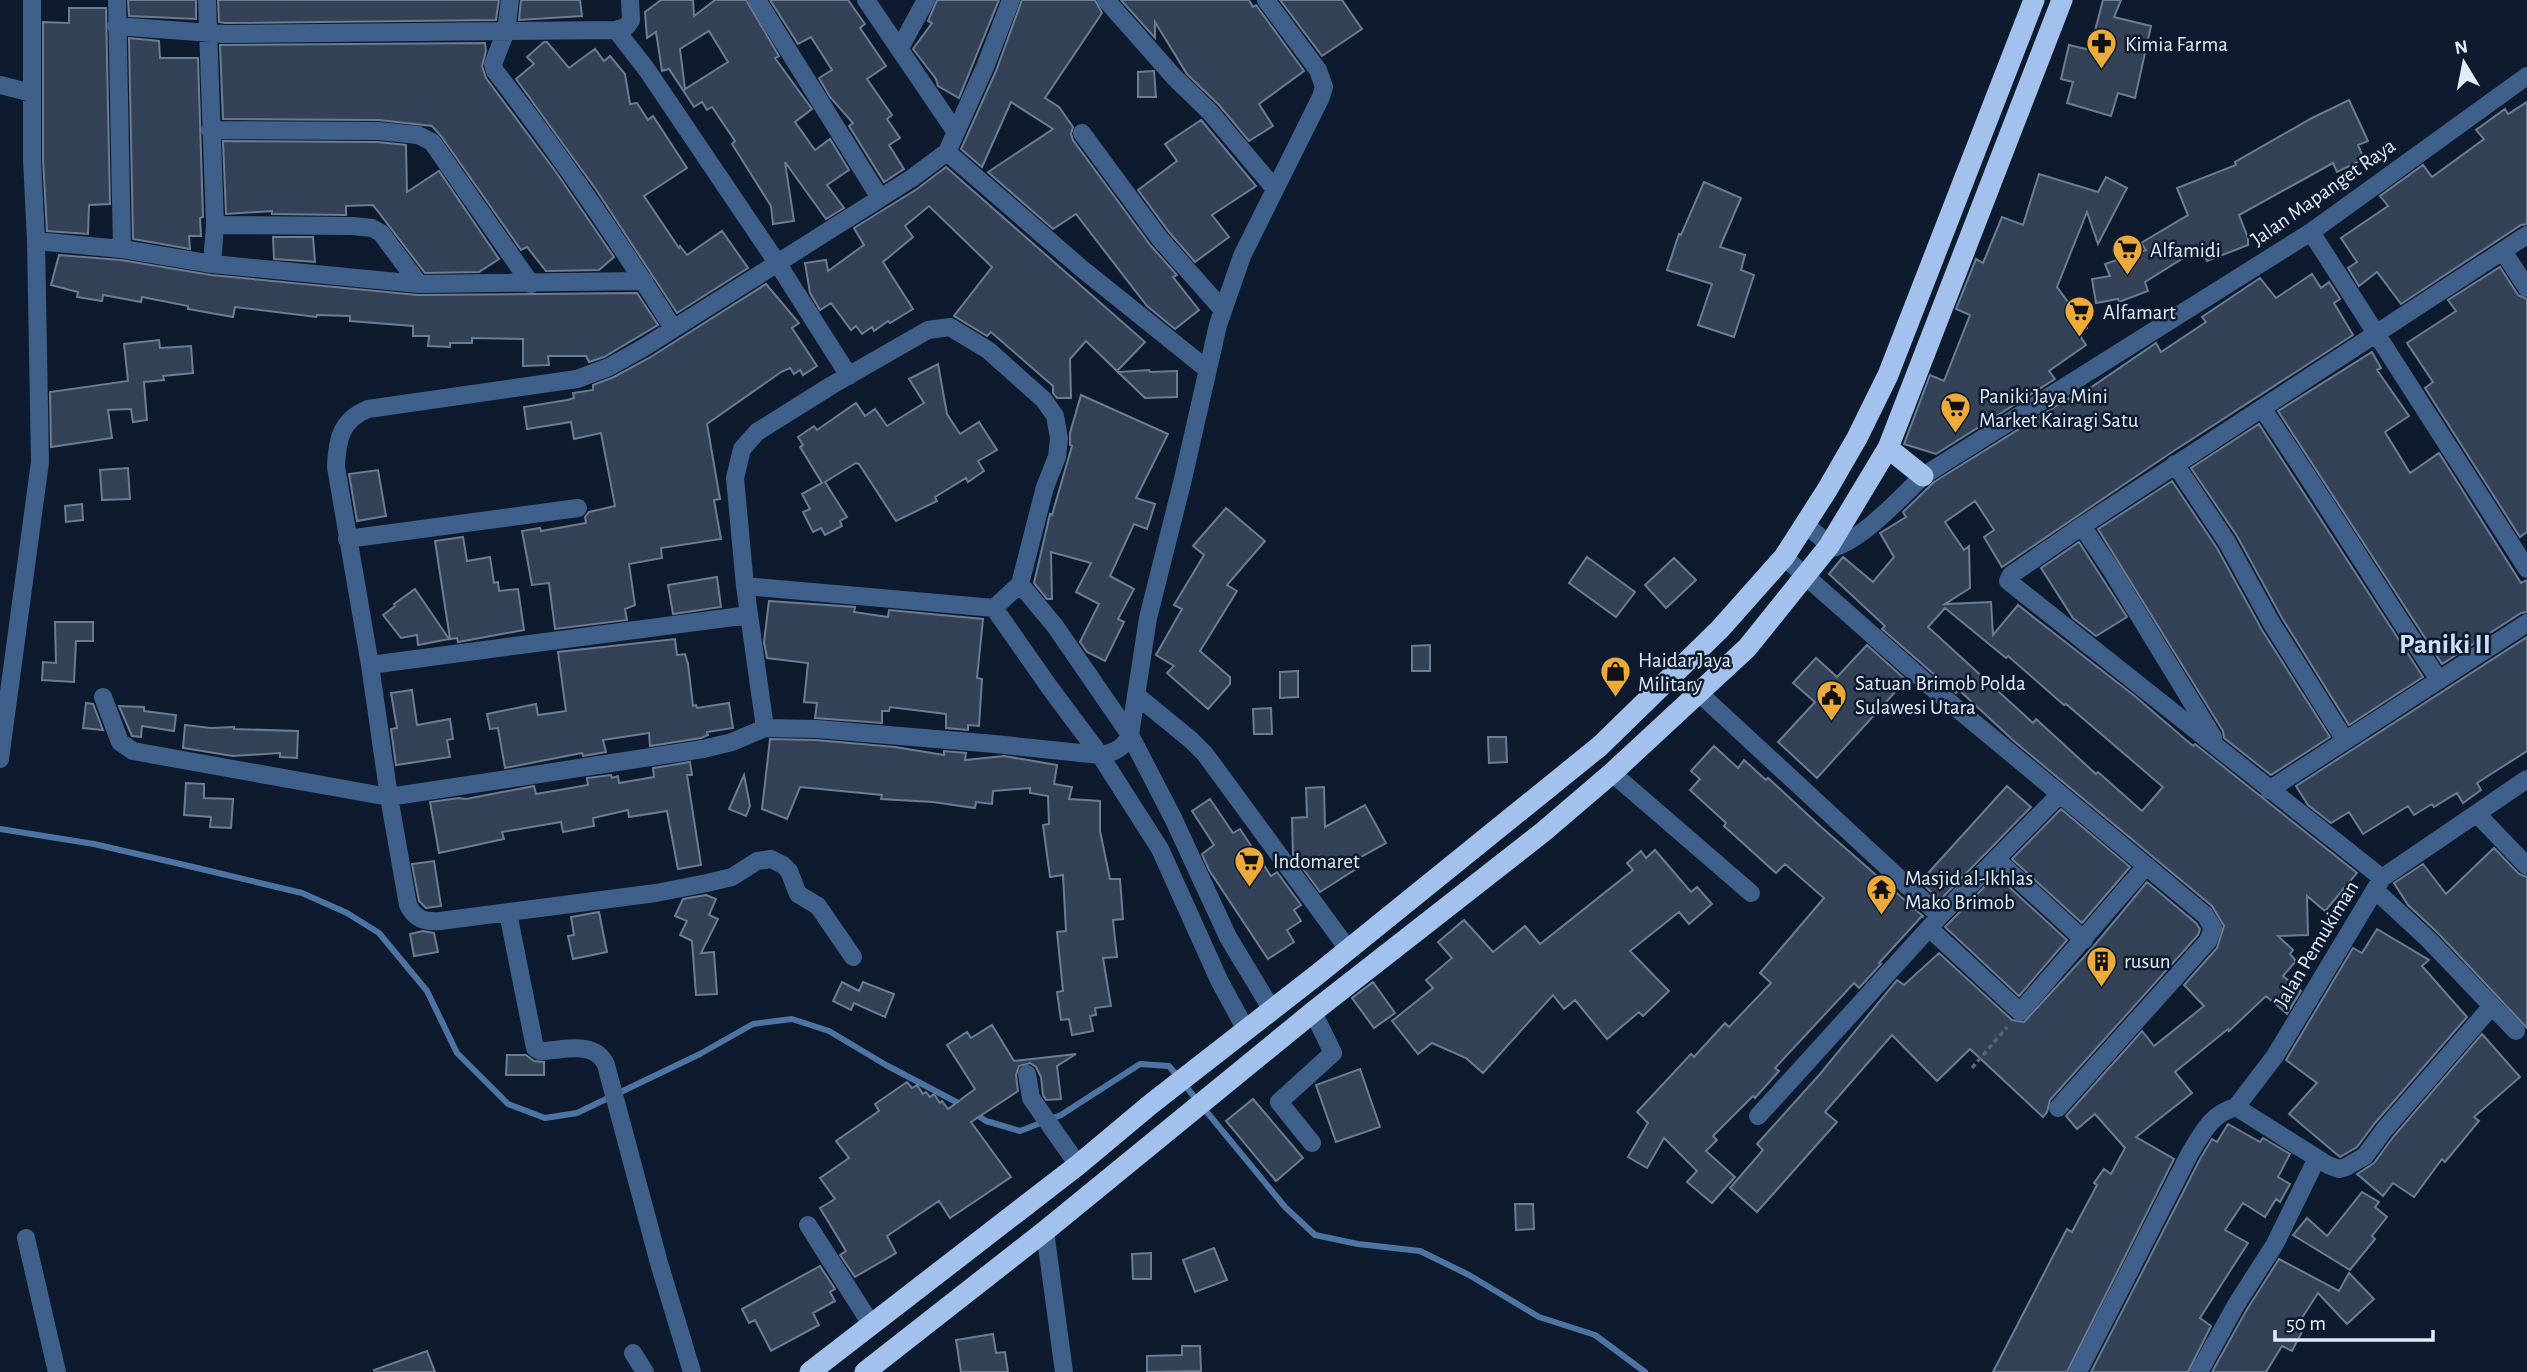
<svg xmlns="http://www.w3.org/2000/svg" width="2527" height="1372" font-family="'Alegreya Sans',sans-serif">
<rect width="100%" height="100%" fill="#0e1b2e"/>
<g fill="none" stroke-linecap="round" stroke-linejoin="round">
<path stroke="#4e74a4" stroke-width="6" d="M0,829l94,15 99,23 109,26 45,20 32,20 48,58 30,62 51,51 37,14 32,-5 123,-59 53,-30 39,-5 37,12 57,34 76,40
M974,1113l12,8 34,10 41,-16 79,-51 29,2 116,141 30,28 43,9 62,7 49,24 70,42 56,18 50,37"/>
</g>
<path fill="#344257" stroke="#6c7c93" stroke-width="2" fill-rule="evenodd" d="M128,0h68v19l-67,-3z
M218,0h281l-3,20 -271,3 -6,-1z
M521,0h59l2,16 -63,4z
M661,0h32l1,16 21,-16h31l33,56 -4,2 37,51 -17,13 20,28 15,-11 19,31 -22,15 17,23 -18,11 -41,-57 9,59 -21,3 -2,-18 -39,-62 3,-3 -23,-34 -5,3 -5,-8 -8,5 -25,-38 -7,2 -6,-39 -9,6 -2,-26zM709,31l19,31 -43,27 -5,-40z
M770,0h78l17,24 -5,4 26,38 -19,13 25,36 -5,4 13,19 -11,7 15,24 -20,13 -35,-56 4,-3 -23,-26 -11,-19 13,-8 -21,-33 -13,7z
M937,0h62l-40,98 -21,-12 -2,-7 -23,-30 19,-26 -4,-2z
M1022,0h73l7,13 -57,85 14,9 14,20 -2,7 2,6 78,106 26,29 -4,2 26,33 -24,19 -28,-23 -71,-92 -23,15 -65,-57 65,-43 -42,-27 -29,65 -21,-18 35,-78z
M1121,0h128l4,7 3,-2 48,66 -45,33 14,22 -24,15 -30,-36 -32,-31 -32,-52v16z
M1280,0h62l20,29 -40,27z
M2103,0h18l-7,17 37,9 -16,72 -17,-5 -7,23 -44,-13 6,-21 -12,-3 8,-34 21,5z
M69,8h37l4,196 -21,1 -1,29 -41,-3 -4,-72v-137l26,1z
M129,38l30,3 1,17h38l5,159 -3,1 1,18h-12l1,13 -57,-10z
M544,42h3l22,26 26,-19 9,12 6,-5 15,18 5,30 7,-1 11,17 5,-4 34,52 -43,28 35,52 1,-2 7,9 35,-24 26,37 -71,45 -80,-122 -81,-112 18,-15 -7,-7z
M485,43l1,8 -4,15 4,12 70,94 58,85 -15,13 -53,1 -19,-24 -6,3 -80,-114 -9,-10 -53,-6 -156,-1 -3,-74z
M1154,71l2,26h-18v-25z
M2349,100l19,41 -10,4 6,14 -27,13 -4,-9 -94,52 9,23v7l-41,16 -6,-14 -56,35 3,9 -29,11 -1,-3 -22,4 -4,-24 18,-3 -5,-12 41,-14 -5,-7 47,-28 -11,-27 59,-23 -1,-3 77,-44z
M2527,102v122l-6,1 -120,79 -24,-32 -18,14 -11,-18 9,-6 -16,-24 47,-32 -8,-10 43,-31 9,12 52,-38 -8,-9 29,-21 3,5z
M1201,120l55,66 -44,29 17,22 -34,25 -26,-30 -31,-42 39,-29 -12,-17z
M223,141l155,1 28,3 1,47 32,-21 60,88 -20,13 -54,1 -52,-68 -27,1v9l-74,-1v-3l-46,3z
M946,167l199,175 -28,29 -31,-30 -16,18 1,39h-14l-4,-5v-7l-62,-54 -4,4 -33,-20 38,-49 -63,-61 -24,20 8,11 -30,25 30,47 -23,14 -2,-2 -14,10 -2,-4 -10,7 -6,-8 -5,4 -20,-27 -11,7 -10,-17 -5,-30 21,-3 2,11 36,-26 -10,-17 63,-39z
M2039,174l59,18 8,-15 21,11 -29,56 -11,-32 -30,75 30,41 -8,6 7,11 -37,26 6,8 -119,75 -32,-10 26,-69 14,6 26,-66 -14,-6 20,-50 7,4 19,-46 21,8z
M1704,182l37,16 -21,49 25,8 -4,15 13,5 -20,62 -36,-12 14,-41 -45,-14 12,-36 2,1z
M273,237h40l2,25 -41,-3z
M59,255l62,5 90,15 207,20 219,-2 21,32 -54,32 -15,5 -3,-6h-38l1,9 -26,1v-27l-51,-1v5h-22v4l-22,-1 1,-10h-16v-10l-63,-5v-5l-33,-1 -1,2 -81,-10 -2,10 -45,-8v-3l-46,-9 -1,5 -38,-7 -1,6 -25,-4 1,-5 -27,-7z
M2500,267l18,28 9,4v233l-7,5 -95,-149 8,-6 -26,-39 49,-32 -8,-11z
M2312,274l9,14 8,-6 11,17 -6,4 19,32 -184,119 -167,113 -18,-30 10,-7 -19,-29 -30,21 19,28 5,-4 1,42 -25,16 46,-2 2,33 25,-30 118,92 57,49 2,-2 162,129 -32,38 -18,-15 1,39 -30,1 15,14 -3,4 6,7 -13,15 18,15 -14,23 -21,-18 -37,35 -1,-2 -53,43 17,21 -56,44 38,22 -107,213h-74l74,-143 5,3 25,-47 -3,-2 10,-14 7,5 14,-26 -30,-34 -18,15 -11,-13 76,-85 12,15 50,-40 -20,-21 33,-37 7,-22 -12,-20 -197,-164 -56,-52 -3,3 -19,-16 -55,-48 3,-3 -56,-52 14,-17 30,25 21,-25 -14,-24 26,-16 -3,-5 31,-30 135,-84 2,3 85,-58 5,9 45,-30 -4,-5 58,-39 16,20zM1945,608l61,50 2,-2 56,49 2,-1 97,83 -21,24 -44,-39 -2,2 -60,-55 -3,4 -105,-96z
M766,284l33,39 -7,5 25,38 -14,9 -3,-5 -6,4 -4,-6 -9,4 -74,52 13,75 -6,1 7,39 -60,9 1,10 -33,6 6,41 -10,4 2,11 -72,9 -6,-46 -17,2 -10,-54 18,-3 1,3 45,-8 -1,-6 4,-5 26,-6 -14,-73 -27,6 -3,-17 -44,7 -3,-22 43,-7 7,-2 -1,-5 20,-3v-5l21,-8 35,-19z
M159,340l1,8 31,-2 2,27 -30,3 1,4 -20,2 3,38 -14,2 -2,-13 -23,1 4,28 -61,9 -1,-55 78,-11 -4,-37z
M2372,352l9,16 -4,2 32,46 -24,16 25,41 29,-20 82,130 6,-3v32l-6,1 -79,51 -164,-253z
M938,364l9,50 13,20 19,-12 18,28 -19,11 6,10 -16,11 -2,-4 -31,19 2,4 -41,20 -37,-57 -3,-1 -31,19 22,35 -7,4 2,5 -17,9 -4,-7 -8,4 -10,-20 7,-3 -8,-15 20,-11 -22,-36 3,-2 -5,-8 16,-11 3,4 39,-27 9,13 10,-7 12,17 37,-23 -15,-24z
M1149,370l1,2 27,-1v26l-32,1 -27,-26z
M1081,395l87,39 -32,64 19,6 -8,25 -13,-5 -24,52 24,13 -16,30 6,3 -19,39 -18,-9 -7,-10 19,-38 -23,-12 15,-29 -40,-11 1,47h-5l-13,-16 16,-69 2,1 20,-69 -2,-1v-12z
M2259,424l164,253 -74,48 -67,-107 -45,-82 -46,-68z
M128,468l2,31 -28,1 -2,-30z
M378,470l8,46 -29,5 -8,-47z
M2172,481l45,67 45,82 68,107 -59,38 -47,-37 -1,-7 -125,-202z
M82,504l1,16 -17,2 -1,-16z
M1226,508l39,33 -38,44 10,6 -37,60 30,26v7l-22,25 -41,-36 7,-7 -18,-11 26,-46 -8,-4 30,-50 -11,-9z
M463,537l4,24 23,-4 4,26 4,-1 1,9 19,-2 6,41 -66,12 -1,-4 -7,1 -15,-98z
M2079,542l48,75 -31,19 -23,-18 -32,-50z
M1587,557l48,35 -19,25 -47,-34z
M1674,558l22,22 -30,28 -21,-23z
M717,577l4,30 -48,7 -5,-29z
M415,589l34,50 -31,6 -1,-10 -16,3 -18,-23 12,-9 -1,-2z
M769,601l86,6 -1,5 34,5 1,-7 94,9 -6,59 5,1 -3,47 -11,-1v5l-22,-2v-14l-56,-7 -1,4h-7v12l-67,-5 2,-15 -13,-1 4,-39 -41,-5 -3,-16z
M55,622h38v19h-17l-2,41 -32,-2 1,-18 13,1z
M2527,637v114l-50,32 4,7 -18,13 -6,-10 -23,14 -2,-3 -18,11 -6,-9 -45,28 -14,-22 -18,11 -23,-18 -12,-19z
M675,639l2,16 8,-1 3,10 5,42 3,-1 1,3 32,-5 4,25 -26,4 1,3 -7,3 -51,8 -1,-13 -46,7 3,12 -23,4 -1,-3 -77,15 -7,-40 -8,1 -3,-15 49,-10 2,11 28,-4 -8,-59z
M1430,645v26h-18v-25z
M1867,645l39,35 -89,98 -39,-36 37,-40 -22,-19 23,-25 21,19z
M1298,671v26l-18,1v-26z
M412,690l5,35 33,-6 3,20 -6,1 3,17 -54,8 -5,-36 6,-1 -6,-35z
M86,703l7,1 10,26 -20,-2z
M119,706l25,1v4l32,4 -2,16 -32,-5 -1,11 -9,-1z
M1271,708l1,26h-18l-1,-25z
M185,725l26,3 23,-1v2l64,2 -1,27 -17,-1v-4l-47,3 -50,-8z
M1488,737h18l1,25 -18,1z
M770,739l46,1 79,7 49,8v-4l22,2 -1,7 39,-4 53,9 -3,19 18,3 -3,12 31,2v30l10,48h10l3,40 -10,1 4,37 -14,1 8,48 -16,2 1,7 -6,1 3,15 -21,4 -3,-16 -8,1 -4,-28 6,-1 -6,-59 9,-1 -3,-56 -13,2 -7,-52 6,-1 -1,-28 -18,-3v-5l-37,3 -1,13 -16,-2 -1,6 -42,-6 -52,-3 1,-4 -82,-8 -13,32 -25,-10z
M1714,746l24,22 6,-8 22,20 2,-2 52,48 104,91 -2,-1 -43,47 2,1 -22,24 -5,-5 -79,85 4,3 -24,27 -2,-2 -40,40 4,4 -11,11 29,26 -23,26 -25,-21 10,-11 -33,-33 -17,30 -19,-11 20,-34 -11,-11 54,-58 3,3 31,-34 4,4 42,-44 -11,-10 64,-75 -39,-34 -9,9 -52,-47 2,-3 -36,-33 10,-11 -9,-8z
M690,762l2,13h-5l14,90 -23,4 -11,-58 -38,6 -1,-7 -35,8 1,8 -31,6 -2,-10 -59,10 2,7 -65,14 -9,-51 29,-4 7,1 68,-13 2,8 52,-9 -1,-7 24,-3 1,3 6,-2 1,7 35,-6 -1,-9z
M744,775l6,31 -4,10 -17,-7z
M186,783l18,1v14l29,1 -2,29 -21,-1 1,-10 -27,-2z
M2007,786l24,21 -91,93 -20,-18z
M1324,787l1,40 40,-22 21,38 -34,19 4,7 -36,23 -27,-37 -1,-37 15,-1 -1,-29z
M1210,799l23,34 7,-4 31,47 6,-4 24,33 -7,5 7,11 -14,9 7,12 -26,17 -59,-89 -7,-16 12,-9 -22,-34z
M2061,809l69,58 -48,56 -70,-64z
M2494,848l25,26 8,3v151l-90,-96 -29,-27 -14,-22 29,-19 23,30z
M1655,850l36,42 6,-5 15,17 -23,20 -10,-12 -49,39 39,40 -26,25 -4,-4 -32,27 -32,-39 -11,9 -11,-14 -70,78 -17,-15 -34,-15 -14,11 -26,-33 41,-33 -7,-8 26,-22 -14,-16 26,-22 29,32 32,-26 15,18 93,-74 -6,-7 14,-12 5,7z
M434,861l7,45 -15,2 -7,-7 -7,-37z
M1996,875l71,65 -48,56 -74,-69z
M2147,882l49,41 4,6 -2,6 -148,165 -3,12 -4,5 -73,-68 -33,32 -45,-46 -67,77 12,10 -80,90 -27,-24 33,-38 -6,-6 63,-70 77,-94 7,5 35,-32 73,67 12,2 69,-75z
M706,895l10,4 -7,16 9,4 -17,34 13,-1 3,42 -21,1 -4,-54 -12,-6 7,-14 -12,-5 8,-17z
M599,912l8,40 -34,7 -5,-23 6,-1 -3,-18z
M2377,929l52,31 -7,6 45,51 -92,106 -18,24 -17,10 -51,-43 28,-31 -31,-23 67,-112 9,5z
M423,931l11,2 4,19 -24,4 -4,-22z
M842,982l17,9 4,-9 31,12 -9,23 -31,-14 -3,7 -18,-9z
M1373,982l22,31 -21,15 -22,-30z
M992,1025l22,36 62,-7 -19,12 4,33 -15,1 -3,-5 -2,-18 -5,-10 -6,-4 -11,3 -3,9 2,16 -47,31 40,55 -61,41 -11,-17 -52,35 9,17 -41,24 -15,-22 6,-4 -26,-43 15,-9 -15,-21 29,-20 -13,-17 43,-30 -4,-7 32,-22 5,6 5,-3 6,9 3,-2 4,5 4,-3 6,9 2,-2 6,8 27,-20 -28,-44 20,-13 4,6z
M2482,1034l38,43 -46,40 5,4 -34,41 -3,-3 -28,38 -21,-14 -10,13 -26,-22 17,-11 19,-26z
M507,1055h19l8,6 10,1v13h-38z
M1360,1069l20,58 -44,15 -20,-57z
M1253,1099l50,59 -27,23 -50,-60z
M2228,1124l32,18 3,-4 27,16 -12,23 12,7 -10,18 -4,-3 -11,18 -22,-14 -18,27 23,13 -48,75 11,8 -23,46h-97l109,-213 12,-20 5,3z
M2362,1192l17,10 -4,5 12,10 -15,19 3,3 -25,31 -57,-35 14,-17 20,18z
M1515,1204h18l1,25 -18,1z
M1214,1248l13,32 -32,12 -12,-32z
M1151,1253v26h-18l-1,-25z
M2279,1259l60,32 10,-18 25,26 -27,25 -29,-31 -22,34 7,3 -11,21 -10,-5 -16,26h-54l34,-61z
M820,1266l15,23 -5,3 5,9 -22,12 6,12 -48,26 -16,-31 -6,3 -7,-14z
M993,1334l3,19 9,-1 3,20h-47l-5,-32z
M1182,1346h18l1,25 -54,1v-16l35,-1z
M427,1351l8,21h-60l-1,-2z"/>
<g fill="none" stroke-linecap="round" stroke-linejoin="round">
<path stroke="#5a6677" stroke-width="3.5" stroke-dasharray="5 3.5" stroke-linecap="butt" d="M1972,1068l35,-41"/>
<path stroke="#40608c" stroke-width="18" d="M117,0l5,249
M207,0l8,225 -3,39
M510,0l-4,31 -13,33 2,7c64,82 123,169 178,257
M757,0l123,198
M866,0l89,131
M1106,0l69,78 35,34 65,77
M116,26l109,8 391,-4 31,40 131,194 71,112
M616,30l11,-4 4,-6 -1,-20
M900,48l26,-48
M0,85l32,8v66l4,82 86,8 90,15 207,20 225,-3
M32,93v-93
M210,130l169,1 39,4 14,7 99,142
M1082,133l78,106 63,71
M947,152l134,116 127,102
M215,225l138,1 19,2 9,5 38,51
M2311,232l216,337
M2503,251l24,37
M2262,408c61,89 117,182 177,272
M2175,464l52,78 45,82 73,116
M1805,524l28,24c30,-9 67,-50 90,-72l388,-244 216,-156
M2082,526l30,45 101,166
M347,539l231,-31
M1020,584l35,42 75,109 43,83 55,119 44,73
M745,586l249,22 26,-24 25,-97 12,-30 2,-19 -4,-22 -11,-16 -56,-50 -38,-23 -22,3 -96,55 -75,47 -15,17 -7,29 10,108 20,142
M994,608l56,80 50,67 60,94 59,131 27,50
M370,665l379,-50
M1699,693l241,223
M1136,695l55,45 14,14 143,195
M103,697l17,45 13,9 256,46 314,-48 29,-7 33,-14 52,1 178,15 105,11c14,-2 24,-7 30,-20l18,-117 35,-139 35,-154 24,-69 79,-159 3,-10 -6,-17 -52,-70
M0,759l40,-297 -4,-221
M1612,773l139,120
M2269,790l258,-167
M2477,814l50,52
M1996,859l88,81
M2382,878l-374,-297 3,-6 71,-49 445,-291
M2375,890l54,50 87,91
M508,913l27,135 5,3c22,0 55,-12 66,14l53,198 33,109
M1929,928l91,84 126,-146
M853,957l-35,-51 -20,-12 -9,-23 -6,-6 -12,-6 -14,2 -25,16 -25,6 -51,10 -216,28c-16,1 -25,-2 -32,-16l-19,-108 -19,-132 -34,-198c1,-28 5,-47 32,-58l209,-30 32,-12 34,-19 269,-170 35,-26 38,-85 26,-67
M1027,1074l4,24 47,67
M2236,1107l39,-51 107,-178 145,-99
M2058,1108l150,-167 5,-13 -8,-13 -145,-121
M1758,1116l182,-200 120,-122 -130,-108 -146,-129
M1312,1143l-33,-41 54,-49 -20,-41
M808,1225l63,99
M1045,1231l19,141
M26,1238l31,134
M633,1353l12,19
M2078,1372l112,-219c13,-21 21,-39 46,-46l92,58 11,4 7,-2 19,-11 19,-26 107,-123
M2199,1372l37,-67 39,-61 42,-86"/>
<path stroke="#a2c1ed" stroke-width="21" d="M1888,448l35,28
M810,1372l268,-207 73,-61 167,-130 282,-228 120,-117 64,-72 43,-67 30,-52 31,-63 146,-375
M865,1372l180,-141 268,-219 230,-180 69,-59 135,-125 82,-102 59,-98 174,-448"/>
</g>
<defs>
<symbol id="pharmacy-pin" viewBox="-11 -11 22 30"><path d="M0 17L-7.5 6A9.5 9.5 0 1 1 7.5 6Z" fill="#ebaa39" stroke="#0e1b2e"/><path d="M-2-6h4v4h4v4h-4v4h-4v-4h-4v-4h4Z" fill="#111"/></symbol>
<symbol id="supermarket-pin" viewBox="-11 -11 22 30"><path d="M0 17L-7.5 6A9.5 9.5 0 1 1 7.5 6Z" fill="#ebaa39" stroke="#0e1b2e"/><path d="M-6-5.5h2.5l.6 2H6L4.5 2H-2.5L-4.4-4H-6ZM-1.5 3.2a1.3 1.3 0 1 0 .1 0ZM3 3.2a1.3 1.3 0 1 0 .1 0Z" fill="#111"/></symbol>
<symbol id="shop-pin" viewBox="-11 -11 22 30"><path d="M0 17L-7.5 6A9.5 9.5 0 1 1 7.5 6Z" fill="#ebaa39" stroke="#0e1b2e"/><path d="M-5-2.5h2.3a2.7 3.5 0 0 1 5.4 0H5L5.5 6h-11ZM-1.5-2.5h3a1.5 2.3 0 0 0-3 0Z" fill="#111"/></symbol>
<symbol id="civic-pin" viewBox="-11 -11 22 30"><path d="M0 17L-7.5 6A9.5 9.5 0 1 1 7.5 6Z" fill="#ebaa39" stroke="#0e1b2e"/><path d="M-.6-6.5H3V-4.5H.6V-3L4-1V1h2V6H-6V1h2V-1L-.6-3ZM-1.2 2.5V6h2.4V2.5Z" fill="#111"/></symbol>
<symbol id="temple-pin" viewBox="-11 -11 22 30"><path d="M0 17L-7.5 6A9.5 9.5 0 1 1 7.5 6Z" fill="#ebaa39" stroke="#0e1b2e"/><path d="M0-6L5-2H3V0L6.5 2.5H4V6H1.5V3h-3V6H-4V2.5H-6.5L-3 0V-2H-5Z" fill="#111"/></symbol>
<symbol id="building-pin" viewBox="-11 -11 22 30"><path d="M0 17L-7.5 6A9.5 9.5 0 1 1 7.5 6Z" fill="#ebaa39" stroke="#0e1b2e"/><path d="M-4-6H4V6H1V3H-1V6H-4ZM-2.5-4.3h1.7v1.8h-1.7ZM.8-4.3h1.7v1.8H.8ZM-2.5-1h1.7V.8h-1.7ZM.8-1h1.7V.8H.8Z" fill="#111"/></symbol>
</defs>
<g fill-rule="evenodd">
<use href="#pharmacy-pin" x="2084" y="26" width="35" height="47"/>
<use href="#supermarket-pin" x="2110" y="232" width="35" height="47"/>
<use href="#supermarket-pin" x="2062" y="294" width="35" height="47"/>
<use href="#supermarket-pin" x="1938" y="390" width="35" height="47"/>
<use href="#shop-pin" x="1598" y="654" width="35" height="47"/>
<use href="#civic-pin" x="1814" y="678" width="35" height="47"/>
<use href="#supermarket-pin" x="1232" y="844" width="35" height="47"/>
<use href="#temple-pin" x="1864" y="872" width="35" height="47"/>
<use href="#building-pin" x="2084" y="944" width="35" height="47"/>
</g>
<g text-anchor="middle" stroke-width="5" stroke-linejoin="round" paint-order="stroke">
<g font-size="21" fill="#e2ecf9" stroke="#0e1b2e" text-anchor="start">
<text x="2125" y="51">Kimia Farma</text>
<text x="2150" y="257">Alfamidi</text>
<text x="2103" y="319">Alfamart</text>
<text x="1979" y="403">Paniki Jaya Mini<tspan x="1979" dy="24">Market Kairagi Satu</tspan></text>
<text x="1638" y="667">Haidar Jaya<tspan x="1638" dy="24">Military</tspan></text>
<text x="1855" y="690">Satuan Brimob Polda<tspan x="1855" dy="24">Sulawesi Utara</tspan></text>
<text x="1273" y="868">Indomaret</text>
<text x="1905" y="885">Masjid al-Ikhlas<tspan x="1905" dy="24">Mako Brimob</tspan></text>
<text x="2124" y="968">rusun</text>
</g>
<g font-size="21" fill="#e2ecf9" stroke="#0e1b2e">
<text transform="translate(2323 192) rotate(-35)" y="7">Jalan Mapanget Raya</text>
<text transform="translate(2316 944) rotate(-59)" y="7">Jalan Pemukiman</text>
</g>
<g font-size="28" font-weight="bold" fill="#ccdef8" stroke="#0e1b2e">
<text x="2445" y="653">Paniki II</text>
</g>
</g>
<g transform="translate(2464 63) rotate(350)" stroke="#0e1b2e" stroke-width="5" paint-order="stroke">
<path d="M0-5L12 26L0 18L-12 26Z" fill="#e2ecf9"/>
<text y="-10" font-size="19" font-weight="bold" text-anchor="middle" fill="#e2ecf9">N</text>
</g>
<path d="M2275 1330v10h158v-10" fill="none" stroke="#e2ecf9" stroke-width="3.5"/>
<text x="2286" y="1330" font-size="21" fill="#e2ecf9" stroke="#0e1b2e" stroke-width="5" paint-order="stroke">50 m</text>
</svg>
